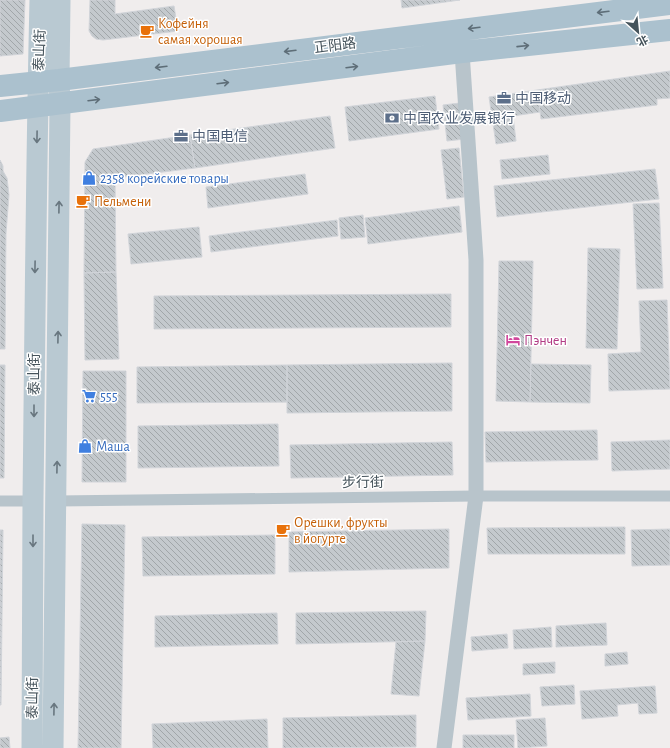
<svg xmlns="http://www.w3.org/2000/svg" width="670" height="748" font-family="'Alegreya Sans','Noto Sans SC',sans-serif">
<defs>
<pattern id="building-back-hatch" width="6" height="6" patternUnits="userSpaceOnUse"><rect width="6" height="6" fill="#c4c9cd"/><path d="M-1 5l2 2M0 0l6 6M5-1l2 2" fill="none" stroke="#a1a6a9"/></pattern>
</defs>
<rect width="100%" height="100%" fill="#f0eded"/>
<path fill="url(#building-back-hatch)" stroke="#d1d4d9" d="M0,0h25l-2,54 -23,2z
M90,0h25v14l59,-8 4,25 -75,9 -7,-1 -4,-3 -3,-5z
M401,0h59l-58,8z
M670,71v27l-13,1v6l-116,14 -4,-29z
M537,90l3,22 -27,4 3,25 -20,3 -7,-47z
M435,96l4,33 -90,12 -4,-34z
M460,103l5,36 -18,2 -4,-36z
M330,116l5,32 -140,20 -5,-33z
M190,135l5,33 -80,10 1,94 -32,1 1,-111 8,-13z
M459,148l5,49 -17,2 -6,-49z
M548,155l2,19 -48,5 -2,-19z
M0,160l3,6v5l4,7 2,17 -3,38 -1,116h-5z
M655,169l4,30 -162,18 -3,-31z
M305,174l3,20 -100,14 -2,-21z
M659,203l4,85 -26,1 -4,-85z
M459,206l3,26 -94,12 -3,-26z
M363,215l2,22 -24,2 -2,-21z
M337,220l1,16 -127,16 -2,-16z
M199,227l3,30 -71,7 -3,-30z
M588,248l32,1 -3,100 -31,-1z
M499,261h34l-3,141 -34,-1z
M116,272l3,87 -34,1 -1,-87z
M451,294v33l-297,2v-33z
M667,300l3,89 -61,2 -1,-37 33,-2 -2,-51z
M452,363v48l-165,2v-48z
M531,364l60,1 -1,38 -60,-1z
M0,365h5l-1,113h-4z
M287,365v37l-150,1v-36z
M83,371h43v111h-44z
M278,424l1,42 -141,2v-42z
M597,430l1,30 -112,2 -1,-30z
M670,440v29l-58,2 -1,-29z
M452,442l1,33 -162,3 -1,-33z
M82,524l43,1 -4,223h-43z
M625,527v27h-137l-1,-26z
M449,529v39l-160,4v-40z
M670,529v36l-38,1 -1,-36z
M0,530h3l-2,175h-1z
M275,535v39l-132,2 -1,-39z
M426,611l-1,30 -129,3v-31z
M277,613l1,31 -123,3v-31z
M606,623l1,22 -51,2v-21z
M551,627l1,20 -38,2 -1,-19z
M507,634l1,14 -36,3 -1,-14z
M425,641l-6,55 -28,-2 5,-52z
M627,652l1,12 -23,2v-12z
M555,662v11l-32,2v-11z
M574,685l1,19 -33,2 -2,-19z
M655,686l2,27 -18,1 -1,-11 -21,2 1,11 -36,3 -2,-28z
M530,694l1,22 -63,4 -2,-22z
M416,715v32l-133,1v-30z
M545,718l2,28 -29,2 -2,-28z
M267,719l1,29h-115l-1,-24z
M463,735h51v13h-51z
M9,737l1,11h-10v-10z"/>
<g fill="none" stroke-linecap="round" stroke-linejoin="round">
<path stroke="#b8c4cb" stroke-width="11" d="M0,501h33
M57,501l419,-5h194"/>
<path stroke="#b8c4cb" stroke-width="15" d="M444,748l32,-252v-236l-14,-208"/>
<path stroke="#b9c9d2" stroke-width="21" d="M32,748c1,-83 0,-165 1,-248 2,-167 3,-333 7,-500
M53,748l7,-644 -1,-24 1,-80"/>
<path stroke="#abc1ce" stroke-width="22" d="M0,86l59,-6 611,-76
M0,111l462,-59 208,-22"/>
</g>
<defs><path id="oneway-shaft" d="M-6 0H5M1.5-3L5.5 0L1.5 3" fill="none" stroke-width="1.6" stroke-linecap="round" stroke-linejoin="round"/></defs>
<g stroke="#5e6e78">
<use href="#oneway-shaft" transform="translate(603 12) rotate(173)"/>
<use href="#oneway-shaft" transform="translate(474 28) rotate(173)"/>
<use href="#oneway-shaft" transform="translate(523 46) rotate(-6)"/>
<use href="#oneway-shaft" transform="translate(290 51) rotate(173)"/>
<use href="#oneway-shaft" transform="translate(161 67) rotate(173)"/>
<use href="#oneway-shaft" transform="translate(352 67) rotate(-7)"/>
<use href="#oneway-shaft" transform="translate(223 83) rotate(-7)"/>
<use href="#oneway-shaft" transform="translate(94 100) rotate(-7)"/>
</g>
<g stroke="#68767f">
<use href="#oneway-shaft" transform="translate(37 137) rotate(91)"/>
<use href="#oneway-shaft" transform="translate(59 207) rotate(-89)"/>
<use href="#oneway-shaft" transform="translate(35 267) rotate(91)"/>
<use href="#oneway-shaft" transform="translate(58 337) rotate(-89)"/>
<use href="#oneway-shaft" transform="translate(34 411) rotate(90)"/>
<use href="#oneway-shaft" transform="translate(57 467) rotate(-89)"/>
<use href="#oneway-shaft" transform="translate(33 541) rotate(90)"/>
<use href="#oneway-shaft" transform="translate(54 709) rotate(-89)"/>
</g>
<defs>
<symbol id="cafe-bare" viewBox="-9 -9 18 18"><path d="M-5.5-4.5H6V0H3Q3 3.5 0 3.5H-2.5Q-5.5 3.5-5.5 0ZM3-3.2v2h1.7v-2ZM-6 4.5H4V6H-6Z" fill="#e8710a" stroke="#fff" stroke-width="2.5" paint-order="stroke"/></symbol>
<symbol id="office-bare" viewBox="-9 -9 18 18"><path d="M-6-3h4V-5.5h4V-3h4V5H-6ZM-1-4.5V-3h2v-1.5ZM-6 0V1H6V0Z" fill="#5c6f8a" stroke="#fff" stroke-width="2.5" paint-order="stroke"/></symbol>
<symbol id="bank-bare" viewBox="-9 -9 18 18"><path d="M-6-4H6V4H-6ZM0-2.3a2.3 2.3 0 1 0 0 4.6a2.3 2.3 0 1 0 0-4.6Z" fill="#5c6f8a" stroke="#fff" stroke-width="2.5" paint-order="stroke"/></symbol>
<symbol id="shop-bare" viewBox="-9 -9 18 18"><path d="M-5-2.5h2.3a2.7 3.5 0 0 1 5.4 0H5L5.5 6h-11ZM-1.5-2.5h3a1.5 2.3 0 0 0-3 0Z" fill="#3f7fe0" stroke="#fff" stroke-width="2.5" paint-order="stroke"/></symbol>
<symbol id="hotel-bare" viewBox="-9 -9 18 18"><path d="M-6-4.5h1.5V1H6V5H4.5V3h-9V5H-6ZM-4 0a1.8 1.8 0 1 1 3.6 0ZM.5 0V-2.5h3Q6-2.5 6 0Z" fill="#d1479c" stroke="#fff" stroke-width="2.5" paint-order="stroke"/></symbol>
<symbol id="supermarket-bare" viewBox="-9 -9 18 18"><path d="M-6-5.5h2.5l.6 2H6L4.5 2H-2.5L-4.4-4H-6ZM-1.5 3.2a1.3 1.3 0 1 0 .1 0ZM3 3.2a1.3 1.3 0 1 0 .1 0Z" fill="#3f7fe0" stroke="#fff" stroke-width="2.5" paint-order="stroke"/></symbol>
</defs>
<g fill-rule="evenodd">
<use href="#cafe-bare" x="137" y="21" width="20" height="20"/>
<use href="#office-bare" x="494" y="88" width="20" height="20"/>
<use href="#bank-bare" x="382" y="108" width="20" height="20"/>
<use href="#office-bare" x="171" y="126" width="20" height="20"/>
<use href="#shop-bare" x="79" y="168" width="20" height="20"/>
<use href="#cafe-bare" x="73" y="191" width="20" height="20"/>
<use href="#hotel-bare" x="503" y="330" width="20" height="20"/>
<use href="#supermarket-bare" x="79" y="386" width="20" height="20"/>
<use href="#shop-bare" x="75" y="436" width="20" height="20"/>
<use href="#cafe-bare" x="273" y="520" width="20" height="20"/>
</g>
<g text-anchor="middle" stroke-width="3" stroke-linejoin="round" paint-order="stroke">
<g font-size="14" fill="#c56008" stroke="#fff" text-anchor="start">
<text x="158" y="28">Кофейня<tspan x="158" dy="16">самая хорошая</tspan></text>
<text x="94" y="206">Пельмени</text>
<text x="294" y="527">Орешки, фрукты<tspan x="294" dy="16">в йогурте</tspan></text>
</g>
<g font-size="14" fill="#45535b" stroke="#fff">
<text transform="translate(335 45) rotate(-7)" y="5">正阳路</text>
<text transform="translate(39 50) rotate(-88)" y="5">泰山街</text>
<text transform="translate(34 374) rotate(-90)" y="5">泰山街</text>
<text transform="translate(363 482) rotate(-1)" y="5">步行街</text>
<text transform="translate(32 698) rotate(-89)" y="5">泰山街</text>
</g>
<g font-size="14" fill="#4e5e75" stroke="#fff" text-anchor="start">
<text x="515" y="103">中国移动</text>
<text x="403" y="123">中国农业发展银行</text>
<text x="192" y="141">中国电信</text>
</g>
<g font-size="14" fill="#366cbe" stroke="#fff" text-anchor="start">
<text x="100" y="183">2358 корейские товары</text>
<text x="100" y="401">555</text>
<text x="96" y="451">Маша</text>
</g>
<g font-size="14" fill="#b23c85" stroke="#fff" text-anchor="start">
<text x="524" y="345">Пэнчен</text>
</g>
</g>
<g transform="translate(638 32) rotate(153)" stroke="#ffffff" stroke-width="3" paint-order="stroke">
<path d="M0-3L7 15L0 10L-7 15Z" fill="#45535b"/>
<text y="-6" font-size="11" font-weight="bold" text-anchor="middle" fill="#45535b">北</text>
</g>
</svg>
